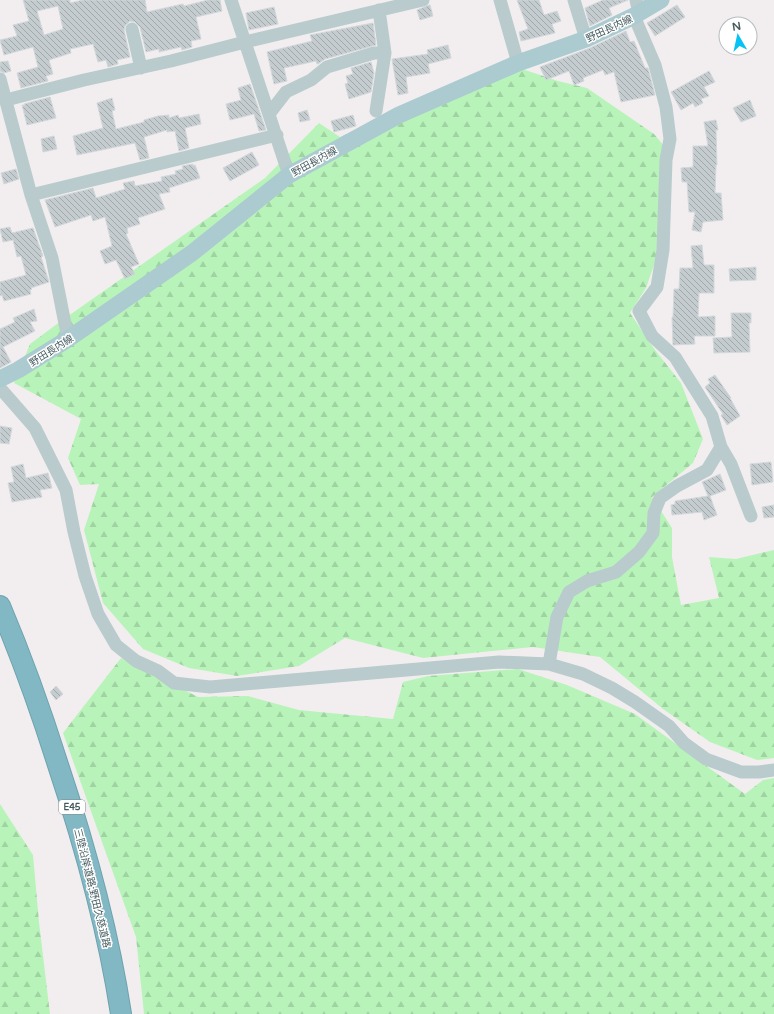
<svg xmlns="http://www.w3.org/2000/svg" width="774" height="1014" font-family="'Varela Round','Noto Sans JP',sans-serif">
<defs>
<pattern id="forest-firs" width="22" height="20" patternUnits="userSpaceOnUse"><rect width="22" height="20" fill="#b8f4ba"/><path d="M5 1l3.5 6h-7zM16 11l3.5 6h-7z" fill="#a0d3a2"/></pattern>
<pattern id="building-back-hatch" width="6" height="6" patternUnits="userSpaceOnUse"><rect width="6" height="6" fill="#c5cccf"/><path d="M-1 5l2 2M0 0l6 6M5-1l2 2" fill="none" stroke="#a2a9ab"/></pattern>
</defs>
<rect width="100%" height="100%" fill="#f2eeef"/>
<path fill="url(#forest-firs)" d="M507,64l51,17 29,7 67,46 16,19 -2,72 -22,63 -16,25 25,37 26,33 22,56 -10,24 -41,34 20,31v29l9,48 38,-7 -10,-41 27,2 38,-9v208l-17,2 -47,-18 -47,-33 -63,-52 -67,-10 -110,11 -78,-20 -46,28 -62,10 -48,-8 -46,-19 -40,-46 -19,-73 15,-46 -19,1 -12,-27 13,-39 -67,-36 16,-39 31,-23 204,-143 54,-55 21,14z
M121,658l77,39 50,-1 51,14 94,9 10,-37 25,-6 90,-7 49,16 68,29 110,80 18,-14 11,-2v236h-630l-8,-77 -73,-204z
M0,804l33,51 6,67 11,92h-50z"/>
<path fill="url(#building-back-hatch)" stroke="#d2d8db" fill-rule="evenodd" d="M23,0h47v3l13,-3h62l2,12 36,-8 1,2 24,-6h12l2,11 -26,6 5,22 -10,2 1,6 -10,3 -1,-3 -22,5v-3l-13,3 -6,-25 -5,-5 -5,-1 -5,5 -1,4 6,27 -13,3 1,4 -10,3 -2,-7 -8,2 -5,-18 -23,5 1,4 -22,7 4,14 -7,2 2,5 -27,7 -4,-15 21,-6 -5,-20 -29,8 -4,-15 17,-4 -4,-11 16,-4zM58,6l5,23 -19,6 -7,-24z
M517,0h22l5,15 13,-4 4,10 -9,3 3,9 -34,8 -2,-9 9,-3z
M603,0h25l-19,8 3,7 -22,11 -5,-18z
M429,5h1l3,11 -13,4 -3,-10z
M677,5l8,12 -30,19 -8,-13z
M274,7l4,17 -29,6 -3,-17z
M373,23l3,22 -51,14 -7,5h-1l-1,-3 -32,7 3,13 -13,3 -7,-32 45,-11 -2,-6z
M626,31l4,11 4,-1 11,27h3l7,27 -34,7 -7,-30 -9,3 -2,-5 -20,8 1,3 -10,4 -5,-14 -23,9 -6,-13 50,-19z
M448,45l3,13 -23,6 2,9 -24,4 2,16 -10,2 -6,-36 36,-5 -1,-4z
M8,61l3,10 -7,2 -4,-2v-9z
M371,62l3,11 -3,19 -22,7 -4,-15 3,-1 -2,-7 7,-2 -2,-6z
M709,71l6,11 -11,5 5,9 -8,3 2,4 -8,4 -2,-4 -12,7 -10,-18z
M250,84l16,46 -7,1 -5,-17 -24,6 -4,-16 15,-4 -3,-12z
M50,97l6,21 -29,7 -5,-20h3l-1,-1z
M112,98l3,12 -3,1 4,18 28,-7v-2l14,-4 11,-1v3l9,-3 1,3 20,-4 2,10 -16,4 4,20 -10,3 -4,-20 -8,1v-2l-23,7 5,21 -9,2 -5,-17 -58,12 -4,-19 30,-8 -6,-25z
M750,100l6,16 -15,6 -8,-14z
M307,110l3,10 -10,2 -2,-9z
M353,115l3,11 -22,6 -3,-11z
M716,120l2,10h-2l1,35h-1l-1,28h6l2,27 -20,2 -2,10 -9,-2 3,-18h-6l-2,-30h-5l-1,-14 12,-1v-21h15l-4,-24z
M54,136l3,13 -14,3 -2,-13z
M252,152l7,13 -29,16 -7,-13z
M193,164v2l2,-1 5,13 -31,10 1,4 -11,2 6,15 -27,9 2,6 -13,4 1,5 -2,1 13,30 -8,3 4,7 -10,5 -9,-19 -11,4 -5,-13 12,-5 -7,-29 -12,4 -2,-6 -36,12 -10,-27 48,-12 3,10 29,-9 -2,-6 11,-2 1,5 27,-5 -1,-4 15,-3 -1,-3 8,-2 -1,-3z
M16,169l3,10 -15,5 -3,-11z
M10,227l2,6 21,-5 10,28 -2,1 8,25 -18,6 1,1 -2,1 1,4 -27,7 -2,-6 -2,1v-14l26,-7 -5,-19 -4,1 -4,-17 -10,2 -3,-13z
M702,245l2,20h10v28h-15l-1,24 17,-1v20h-21l1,8 -22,1 -1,-28h1l1,-28h5l1,-21h13l-2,-22z
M756,267v13l-26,1 -1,-12z
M34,309l3,12 -7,1 5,9 -32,16 8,15 -11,6v-39l15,-7 -2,-4z
M731,313h20v10h-2l1,29 -36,1 -1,-15 19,-1z
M715,375l16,23h-1l10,18 -13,9 -6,-10 2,-1 -18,-27 5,-4 -2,-4z
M0,426l12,2 -3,16 -9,-1z
M771,462l2,20 -21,3 -2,-21z
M23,464l3,14 22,-5 4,15 -12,2 2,7 -30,5 -4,-19 6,-1 -3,-15z
M720,474l6,16 -16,6 7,19 -13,5 -2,-8 -30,3 -1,-10 4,-1v-3l33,-5 -6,-14z
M774,505v12l-10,1 -2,-11z
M56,686l7,8 -7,6 -6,-8z"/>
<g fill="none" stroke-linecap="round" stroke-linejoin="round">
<defs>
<path id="highway" d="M0,606c22,52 41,105 58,159 27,81 50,164 63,249"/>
</defs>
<use href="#highway" stroke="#6ca3ae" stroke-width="22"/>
<path stroke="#b9cbcd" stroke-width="13" d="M231,0l58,175
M500,0l18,63
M574,0l12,39
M636,0l3,13
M634,16l21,49 11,42 4,32 -4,21 -3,90 -6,37 -18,24 13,25 23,21 37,59 9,31 10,17 20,52
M132,29l9,39
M0,79l31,116 21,63 16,81
M6,100l78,-20 87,-19 74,-19 178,-42
M376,111l9,-58 -6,-43
M269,114l17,-22 25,-12 16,-13 47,-14h11
M31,195l246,-60
M0,388l35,40 31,62 8,42 11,44 13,38 18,31 20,16 22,10 16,12 36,4 289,-25 50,2 34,10 29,14 23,14 34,24 15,17 22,16 35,13h18l15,-2
M549,664l8,-47 12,-25 18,-11 29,-9 23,-20 14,-19 1,-20 6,-15 17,-12 30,-16 14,-23"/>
<path stroke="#abcbd0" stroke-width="17" d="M0,379l18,-9 50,-31 124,-86 97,-78 110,-60 119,-52 68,-24 48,-23 27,-16"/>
<use href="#highway" stroke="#81b8c3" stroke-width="20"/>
</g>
<g text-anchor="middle" stroke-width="3" stroke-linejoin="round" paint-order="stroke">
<rect fill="#fff" stroke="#7d8c8e" stroke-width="1" x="59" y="800" width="26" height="14" rx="3"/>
<g font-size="9" font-weight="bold" fill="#455b5e">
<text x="72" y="810">E45</text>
</g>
<g font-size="10" fill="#455b5e" stroke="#fff">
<text transform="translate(609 28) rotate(-25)" y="4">野田長内線</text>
<text transform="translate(314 161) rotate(-29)" y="4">野田長内線</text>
<text transform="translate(51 350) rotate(-32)" y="4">野田長内線</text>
<text transform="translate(93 888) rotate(76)" y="4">三陸沿岸道路;野田久慈道路</text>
</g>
</g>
<g transform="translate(738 36) rotate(351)"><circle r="19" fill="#ffffff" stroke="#b5bdbf"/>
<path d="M0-3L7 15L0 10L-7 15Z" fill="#07c2f3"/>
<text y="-6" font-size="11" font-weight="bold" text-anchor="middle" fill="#455b5e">N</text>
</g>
</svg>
